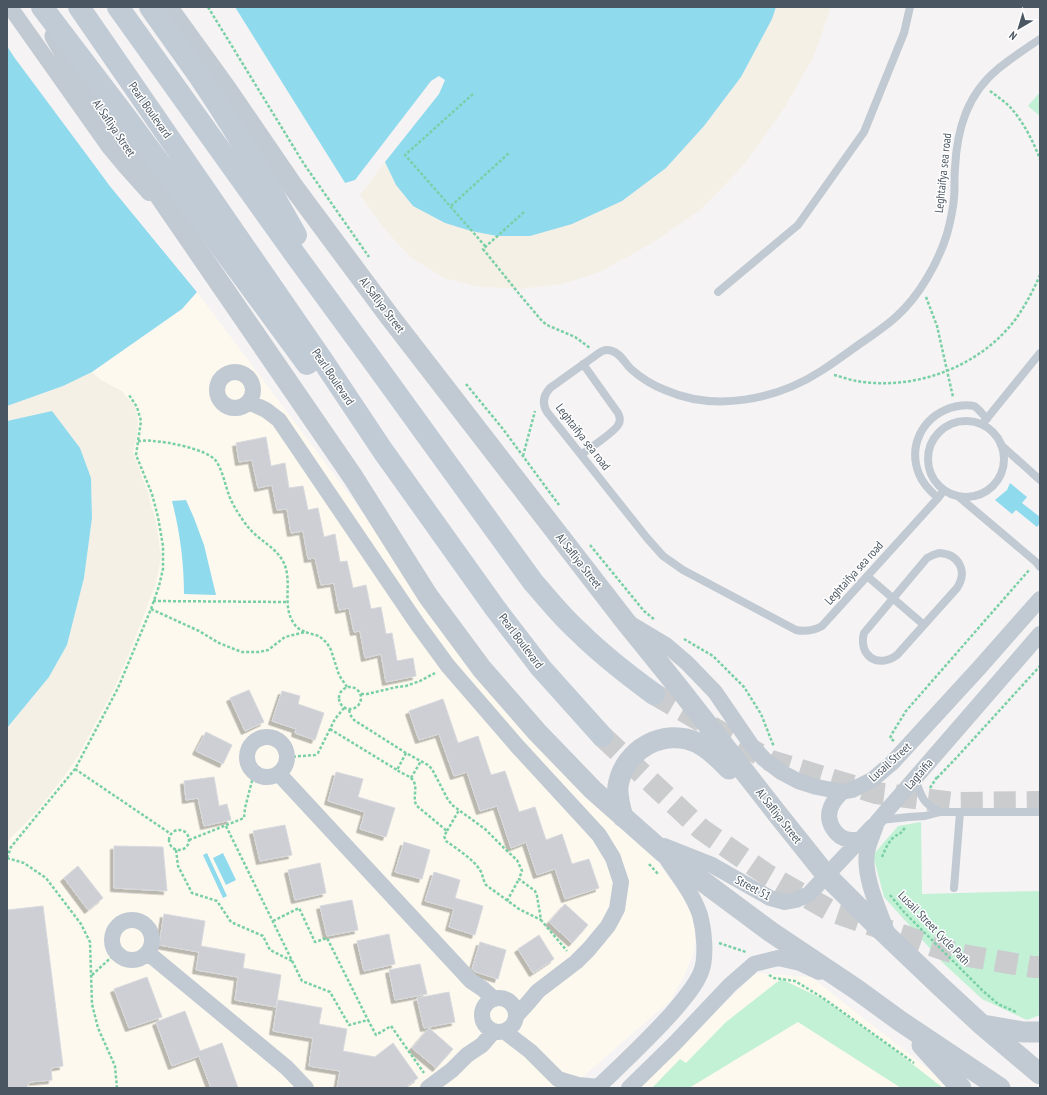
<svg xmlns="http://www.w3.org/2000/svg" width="1047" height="1095" font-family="'PT Sans Narrow',sans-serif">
<defs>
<filter id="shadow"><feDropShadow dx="-3.5" dy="3.5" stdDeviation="0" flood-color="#0004"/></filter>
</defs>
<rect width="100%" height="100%" fill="#f5f3f3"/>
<path fill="#fdf9ef" d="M197,292l205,273 174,217 81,79 26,36 9,18 5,19 -5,23 -7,17 -14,26 -101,88h-563v-360l42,-51 3,-266 -45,10v-15l56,-20 29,-14 90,-63z
M756,973l55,4 139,109 1,2h-314z"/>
<path fill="#c3f1d5" d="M1040,92v24l-12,-10z
M921,822l1,72 118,-3v124l-13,5 -45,-21 -39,-36 -59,-66 -11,-42 25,-29z
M781,979l42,20 69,49 51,40h-42l-103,-66 -109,66h-37l28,-29 6,4 40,-41z"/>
<path fill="#f5f0e5" d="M776,7h55l-17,49 -31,54 -41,57 -42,43 -48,33 -52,29 -38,12 -43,5 -44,-3 -31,-8 -32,-20 -25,-26 -27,-37 25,-33 11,23 17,21 32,17 26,8 26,5h33l92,-35 44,-33 38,-42 37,-49 31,-58z
M92,372l9,8 21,11 13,16 2,7 1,7 -1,15 -4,16 15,41 8,29 5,34 -2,13 -4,17 -26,68 -16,37 -35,65 -12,18 -28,36 -31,32v-114l42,-51 18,-32 17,-67 8,-60 -1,-40 -39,-67 -45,10v-15l56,-20z"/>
<path fill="#90daee" d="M235,7h541l-4,12 -31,58 -37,49 -38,42 -44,33 -50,23 -42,12h-33l-26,-5 -26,-8 -32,-17 -17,-21 -11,-23 54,-68 6,-14 -6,-4 -8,5 -76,99 -10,3z
M7,46l103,140 87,106 -15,17 -90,63 -29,14 -56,20z
M52,411l28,37 11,30 1,40 -8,60 -17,67 -18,32 -42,51v-307z
M1010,483l17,14 -5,6 18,14v6l-3,4 -21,-17 -4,4 -17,-14 12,-10z
M186,500l8,18 10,27 12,50 -32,-1c0,-31 -4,-62 -12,-93z
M207,853l20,43 -4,2 -20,-43z
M223,853l13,27 -10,5 -13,-27z"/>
<path fill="#f5f3f3" d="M233,7h2l1,3 109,173 -1,2z
M7,44l2,1 103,139 87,107 -2,1 -87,-106 -96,-129 -7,-11z"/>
<path fill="#cdcfd5" stroke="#d7d9de" filter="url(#shadow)" d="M266,437l5,29 14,-3 4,25 14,-2 5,24 10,-2 6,29 11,-3 5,28 7,-1 6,27 13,-3 5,24 10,-2 5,27 6,-1 5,28 16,-3 3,18 -30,6 -5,-28 -16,4 -5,-27 -6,1 -5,-24 -10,2 -5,-27 -13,2 -6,-27 -7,1 -5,-28 -12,2 -4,-24 -10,1 -5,-25 -14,3 -6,-28 -13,2 -3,-19z
M249,690l15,32 -19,9 -15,-33z
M282,691l18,5 -2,8 26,9 -9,27 -20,-7 1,-4 -24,-8z
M443,699l15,44 20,-7 13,39 14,-4 14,41 16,-5 11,33 16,-6 10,30 17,-5 10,29 -34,11 -10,-30 -18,6 -11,-33 -15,6 -14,-42 -17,5 -13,-39 -13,4 -15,-42 -20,6 -10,-29z
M206,732l26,13 -9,19 -27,-13z
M336,772l27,7 -5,18 37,11 -9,29 -26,-8 5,-17 -37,-11z
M214,777l5,29 8,-2 4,16 -27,6 -6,-28 -12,2 -2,-19z
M285,825l7,30 -32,6 -7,-30z
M404,842l26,8 -8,29 -27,-7z
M114,846l49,1 4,44 -53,-3z
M320,863l6,30 -31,7 -7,-30z
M78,866l25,32 -15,12 -24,-32z
M434,872l26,8 -5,18 28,8 -8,29 -26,-8 5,-18 -29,-8z
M352,900l6,30 -31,6 -7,-30z
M565,904l23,21 -16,18 -23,-21z
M43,906l20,160 -12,2 1,12 -22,2 -4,6h-19v-178z
M164,914l41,7 -4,25 44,8 -2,14 38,7 -5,32 -41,-7 3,-23 -42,-7 3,-18 -40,-7z
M389,934l6,30 -31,7 -7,-30z
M539,935l15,24 -21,14 -15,-24z
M480,942l26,8 -8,29 -22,-7 -4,-3z
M420,964l7,30 -32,6 -6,-30z
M147,977l15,40 -33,11 -15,-39z
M449,992l6,30 -31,6 -7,-30z
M278,1000l44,8 -3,16 28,5 -4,22 32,6 18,-14 25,35 -14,10h-67l3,-17 -31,-5 4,-28 -40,-7z
M185,1011l15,40 22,-8 16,45h-27l-12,-32 -27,10 -16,-44z
M429,1028l24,21 -17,19 -24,-20z"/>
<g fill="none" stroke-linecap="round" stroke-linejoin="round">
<path stroke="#caccce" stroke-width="22" stroke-dasharray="22 11" stroke-linecap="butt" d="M654,694l117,67 105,32 78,10 86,-1
M602,736l99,93 65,45 65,37 126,43 76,13h7"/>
<path stroke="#7ad0a6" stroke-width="2.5" stroke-dasharray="3 2" stroke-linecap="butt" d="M208,7l96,157 65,93
M990,91c7,5 14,10 20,16 13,14 23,34 30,52
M473,94l-68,61 81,92
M451,206l58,-53
M524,212l-41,37 37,46 22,26 5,4 28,12 15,11
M926,297l11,29 16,71
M834,375c8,2 16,5 23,6 58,10 122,-14 158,-61 10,-14 18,-29 25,-45
M466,384l37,45 56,76
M138,441c5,0 10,-1 15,0 15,1 54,8 63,20 7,10 9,24 13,34 4,11 12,23 19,32 12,15 33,22 38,42 5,19 -4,39 9,56 2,3 6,5 10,7
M523,456l12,-45
M590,545l54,66 11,9
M153,601l134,1
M151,609l48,22 20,12 15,6 8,3h17l9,-2 17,-13 20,-5 14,4 8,7 4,7 8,25 8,12
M684,639l29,17 31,31 17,27 13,33
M339 698a11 11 0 1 1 22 0a11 11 0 1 1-22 0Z
M361,694h6l30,-7 9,-1 14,-5 15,-8
M349,710l2,6 3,4 52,33 22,12 4,4 15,29 5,7 33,24 20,20 12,11 5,11 -3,8 16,12 2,5 4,24 26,31
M330,729l67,41
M894,741l-4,-3 3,-6 13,-21 124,-142
M406,753l-9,17c4,3 10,5 14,8 9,8 0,20 6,28l30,25 -3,5 2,5c10,7 28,19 34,29 3,5 3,10 6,15l33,24 22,11
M288,757l27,-2 3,-2 17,-34 9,-11
M75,769l96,65
M411,778l10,-17
M937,778l21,-22 82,-90
M930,788l7,-11
M226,826l76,155 28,11 19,33 19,-5 8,15 15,-9 33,47
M169 840a10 10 0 1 1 20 0a10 10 0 1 1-20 0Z
M447,831l12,-21
M189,840l55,-22 1,-10 9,-35
M176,850l2,16 14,27 25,8 14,21 32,14 7,14 22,11
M882,857c3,-7 6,-15 12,-20 5,-4 8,-3 11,-10
M7,858l4,-11 64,-78 43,-81 33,-79 8,-23 4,-17v-23l-5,-29 -6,-23 -16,-39 5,-34 -4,-14 -8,-12
M7,858l17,5 22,15 35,46 9,18 2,62 6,24 17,38 2,22
M649,864l9,10
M890,895l14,17 78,78 16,14 18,8
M507,901l12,-22
M273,921l26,-13 16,34 12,-4 41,82
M719,943l27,9
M92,975l25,-23
M769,975l5,3 21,3 28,17 91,65"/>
<path stroke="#c1cad2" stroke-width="8" d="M718,292l80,-67 66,-93 40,-99 6,-26
M928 459a38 38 0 1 1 76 0a38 38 0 1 1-76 0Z
M984,422l56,-69
M1001,445l39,35
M581,455c7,-6 34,-23 37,-30 3,-4 2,-8 0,-12l-35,-49
M944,490l-6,8 -116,128c-9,5 -16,6 -26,4l-113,-60 -20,-14 -16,-18 -100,-126c-5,-8 -4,-16 3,-24l49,-35c4,-3 8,-4 13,-2 8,2 13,12 19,18 10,9 21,16 34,21 50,22 111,10 156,-19 11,-7 22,-15 33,-23 14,-10 30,-20 43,-32 22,-20 41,-53 50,-82 3,-11 6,-24 7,-36 1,-10 0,-20 1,-30 2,-39 12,-74 44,-100 13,-10 27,-20 41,-29
M959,497l77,65 4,5
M938,498c-8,-7 -15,-14 -19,-24 -11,-28 3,-56 31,-66 6,-2 17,-4 24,-2 5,3 9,9 13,13
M939,553c20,1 29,18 18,35l-60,67c-19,14 -39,1 -33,-22l63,-75 6,-3z
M867,576l57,49
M915,779c7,18 6,23 25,33
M880,820l29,-3 16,-1 15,-4h100
M954,888l6,-76"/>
<path stroke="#c1cad2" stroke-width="16" d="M10,7l99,140 15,18 25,28
M217 390a18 18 0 1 1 36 0a18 18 0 1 1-36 0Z
M249,402l17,8 13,10 139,205 30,41 70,81 81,88 14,23 8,24 -4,27 -9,17 -19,23 -13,13 -38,29 -11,13 -11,12
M631,624l35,21 21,18 28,29 37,54 12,13 17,13 17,9 19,6 25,5 10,-2 20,-10 20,-17 88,-96 60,-68
M247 757a20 20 0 1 1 40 0a20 20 0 1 1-40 0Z
M279,774l192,207 12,8 11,10
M842,792c-4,4 -9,9 -11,15 -6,14 4,31 19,33 3,0 7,0 10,0
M664,846l48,19 58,33 15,4 11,-2 13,-6 64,-68
M112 940a20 20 0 1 1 40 0a20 20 0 1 1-40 0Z
M889,937c-9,-25 -26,-59 -22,-85 2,-10 7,-20 10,-30l163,-188
M148,953l139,115 19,20
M482 1015a17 17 0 1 1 34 0a17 17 0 1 1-34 0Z
M504,1031l26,20 28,28 20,6 21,2
M428,1088l24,-18 15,-15 15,-10 12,-14
M597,1088c26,-25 52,-49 76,-76 10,-12 22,-25 28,-40 6,-15 3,-42 -1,-57 -7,-21 -21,-38 -33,-56
M629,1088l46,-45 55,-58 24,-21 24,-6 22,5 19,9"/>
<path stroke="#c1cad2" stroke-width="21" d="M167,7l60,83 65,95 98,132 235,304 54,67 100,128 48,60 49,49 65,62 41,38 58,49
M55,36l16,28 32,49 250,364 75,119 54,73 55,63 56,58 69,61 109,81 85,57 44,32 100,67
M623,817c-3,-10 -6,-20 -5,-31 6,-37 46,-59 80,-43 12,6 22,17 31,26
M983,1025l40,7h17
M922,1045l39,43"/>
<path stroke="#c1cbd6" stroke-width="22" d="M42,7l86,113 179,244
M79,7l244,354 60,90 112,157 46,60 61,68
M118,7l176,246 79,108 160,221c15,17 29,35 46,50 23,23 49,43 75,62
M150,7c16,23 33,46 49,69 35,52 67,105 97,159"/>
</g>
<g text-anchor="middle" stroke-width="3" stroke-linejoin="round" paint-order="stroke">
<g font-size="12" fill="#4a5661" stroke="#fff">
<text transform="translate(150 110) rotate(55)" y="4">Pearl Boulevard</text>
<text transform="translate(114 128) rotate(56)" y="4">Al Safliya Street</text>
<text transform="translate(943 173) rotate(-84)" y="4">Leghtaifya sea road</text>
<text transform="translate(382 305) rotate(53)" y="4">Al Safliya Street</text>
<text transform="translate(333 377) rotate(56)" y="4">Pearl Boulevard</text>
<text transform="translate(583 437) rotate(52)" y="4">Leghtaifya sea road</text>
<text transform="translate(579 561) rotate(52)" y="4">Al Safliya Street</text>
<text transform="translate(854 573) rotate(-48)" y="4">Leghtaifya sea road</text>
<text transform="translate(521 641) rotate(53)" y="4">Pearl Boulevard</text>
<text transform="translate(890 762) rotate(-42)" y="4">Lusail Street</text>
<text transform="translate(919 774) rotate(-49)" y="4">Lagtaifia</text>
<text transform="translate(779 816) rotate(52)" y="4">Al Safliya Street</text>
<text transform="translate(753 888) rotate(28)" y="4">Street 51</text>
<text transform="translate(934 928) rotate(46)" y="4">Lusail Street Cycle Path</text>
</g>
</g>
<rect width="1047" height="1095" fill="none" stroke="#4a5661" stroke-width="16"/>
<g transform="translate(1019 28) rotate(218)" stroke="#ffffff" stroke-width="3" paint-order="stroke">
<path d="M0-3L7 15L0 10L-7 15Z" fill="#4a5661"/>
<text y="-6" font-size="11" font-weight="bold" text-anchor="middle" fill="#4a5661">N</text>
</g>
</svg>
